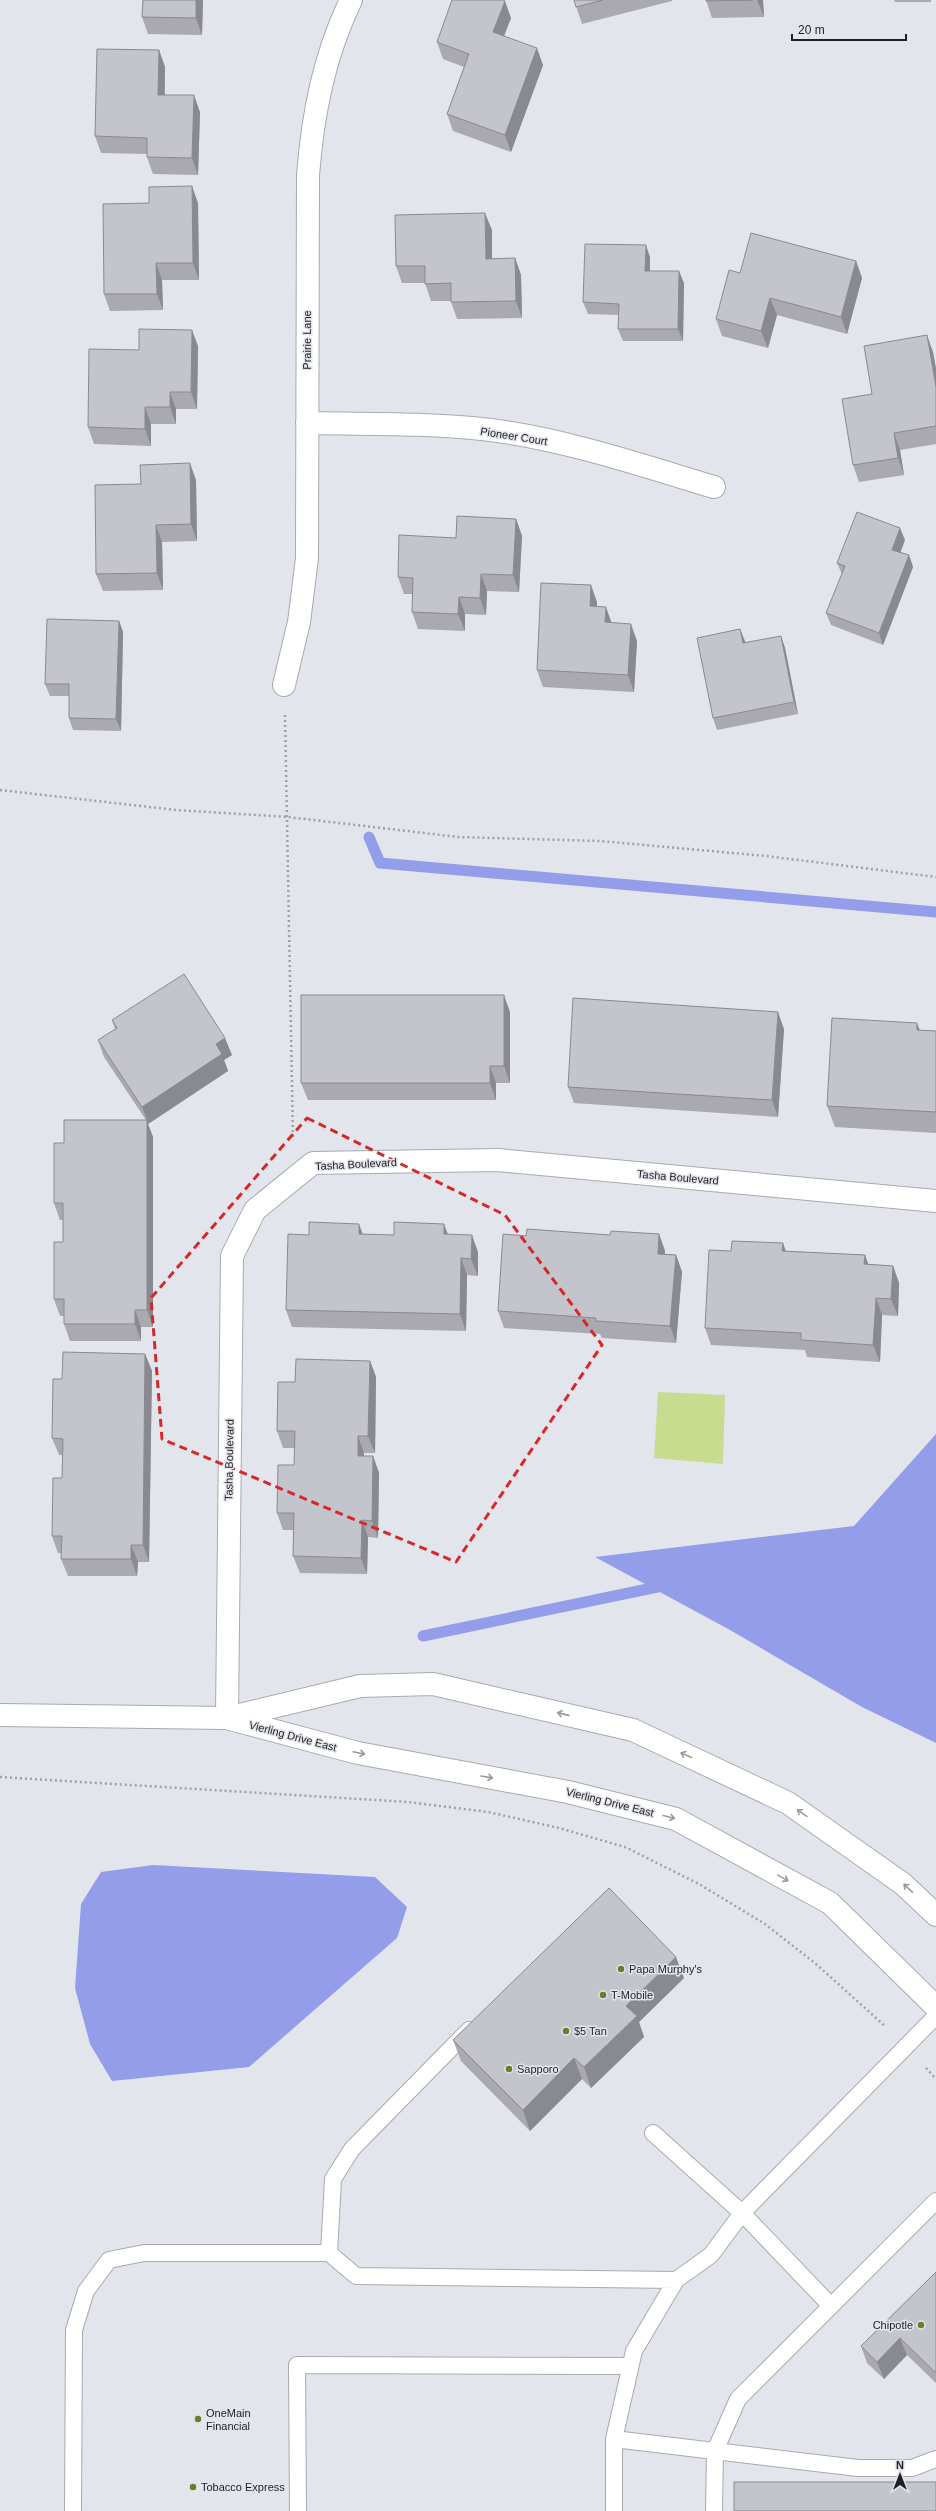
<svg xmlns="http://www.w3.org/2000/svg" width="936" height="2511" font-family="Helvetica,sans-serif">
<rect width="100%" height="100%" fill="#e3e5ec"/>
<path fill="#c8dc90" d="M658,1392l67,3 -2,69 -69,-6z"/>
<path fill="#939dea" d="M936,1434v309l-74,-36 -132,-77 -135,-73 259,-31z
M153,1865l222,12 32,30 -10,31 -148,129 -137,14 -22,-37 -15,-56 6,-84 20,-32z"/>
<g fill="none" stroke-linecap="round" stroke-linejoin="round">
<path stroke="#939dea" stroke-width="11" d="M369,837l11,26 556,49
M423,1636l244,-51"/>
<defs>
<path id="lane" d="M653,2133l89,80 89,93
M329,2253l4,-74 19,-30 117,-119
M614,2439l244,29h54l24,-9
M73,2511l1,-181 12,-39 23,-31 35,-7h185l27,23 320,4
M298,2511l-1,-146 333,1
M614,2511v-72l20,-88 42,-71 35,-25 31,-42 194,-197
M714,2511l1,-60 23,-52 198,-198"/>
<path id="street" d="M307,423c61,1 123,0 184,7 76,10 150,35 223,57
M284,685l15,-63 8,-64 1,-383c5,-62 16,-119 43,-175
M227,1718l5,-462 23,-46 58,-47 185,-3 438,41"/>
<path id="secondary" d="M0,1715l227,3 133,-32 73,-2 200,46 155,73 115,81 33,31
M230,1719l128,34 210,39 108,27 154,84 106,104"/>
</defs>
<use href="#lane" stroke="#a8aab0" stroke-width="18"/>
<use href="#street" stroke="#a8aab0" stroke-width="24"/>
<use href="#secondary" stroke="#a8aab0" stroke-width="24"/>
<path stroke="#9ea0a5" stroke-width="2.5" stroke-dasharray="2 3" stroke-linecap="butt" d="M285,715l8,423
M0,790l176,20 112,7 170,20 142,4 166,15 170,21
M0,1777l408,25 80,10 71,16 66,19 74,37 66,40 51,40 70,63
M926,2068l10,11"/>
<use href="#lane" stroke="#fff" stroke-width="16"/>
<use href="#street" stroke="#fff" stroke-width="22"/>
<use href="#secondary" stroke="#fff" stroke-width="22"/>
</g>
<path fill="#a9a9af" d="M143,0h60l-1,35 -54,-1 -6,-17z
M574,0h98v1l-90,23z
M706,0h57l1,17 -52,1z
M894,0h37v2h-36z
M511,18l-7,18 39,29 -32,87 -58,-21 -6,-17 17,-47 -21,-8 -6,-17z
M159,50l6,17v28l35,17 -2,63 -45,-1 -6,-17v-3l-46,-1 -6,-17z
M198,203l1,77h-37l1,30 -53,1 -6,-17z
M492,230v29l23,-1 6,17 1,43 -65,1 -6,-17v-1h-20l-6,-18h-23l-6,-17z
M650,257v14l34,12 -1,58h-60l-5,-12 1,-14 -31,-1 -5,-12z
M856,261l6,17 -15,56 -70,-19 -9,33 -46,-12 -6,-17 24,-46z
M198,346l-1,63h-21v15h-25v22l-57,-2 -6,-17 51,-77z
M933,352l3,17v75l-36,6 4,25 -45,7 -6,-17 19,-71z
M196,480l1,61 -35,1 1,48 -60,1 -7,-17 45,-90z
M516,519l6,17 -3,56 -32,-1 -1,24 -21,-1v17l-47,-2 -6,-17v-18h-8l-6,-17 58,-39z
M905,540l-5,12 9,3 4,12 -30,78 -52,-20 -5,-12 16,-39 -5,-11z
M597,602v4l15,17 25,18 -3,51 -91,-5 -6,-17z
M119,621l4,11 -2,99 -48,-1 -4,-12v-22h-19l-5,-12z
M740,629l5,14 36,-7 4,12 13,66 -81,16 -4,-12z
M510,1012v71h-14v17h-188l-7,-17z
M112,1020l120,35 -8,5 4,11 -80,53 5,13v190h-12v14h-71l-6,-17v-8h-4l-6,-17 9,-57v-22h-3l-6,-17 10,-60 82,-23 -42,-63 -6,-17 17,-11z
M784,1029l-6,88 -204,-14 -6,-16z
M920,1030l16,1v102l-101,-6 -8,-21z
M362,1234l32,1 53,-1 31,18v24l-11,-1 -1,56 -174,-4 -6,-17 23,-75z
M659,1234l6,17v3l11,1 6,17 -6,71 -74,-5 -2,-4 -96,-6 -6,-17 28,-75z
M731,1251h54l80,4 3,9 25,2 6,17 -1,33 -16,-1 -2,47 -73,-5 -2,-7 -94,-5 -6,-17z
M145,1354l7,17 -3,191h-11l-1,14h-69l-7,-17v-6h-3l-6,-17 10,-58v-23h-3l-7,-17 10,-59z
M370,1361l6,16 -1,76h-11v3h9l6,17 -1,65 -10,-1 -1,37 -67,-1 -7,-17 1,-26h-11l-6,-17 17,-48 1,-17h-12l-6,-17 18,-49z
M684,1978l-45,44 5,15 -53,51 -9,-9 -52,52 -69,-70 -8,-21z
M936,2272v111l-29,-28 -23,24 -17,-16 -6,-17z"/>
<path fill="#898a8f" d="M196,0h7l-1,35 -6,-17z
M757,0h6l1,17z
M505,1l6,17 -12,31 -6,-17z
M537,48l6,17 -32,87 -6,-17z
M159,50l6,17 -1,45 -6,-17z
M194,95l6,17 -2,63 -6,-17z
M192,186l6,17 1,77 -6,-17z
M485,213l7,17v46l-6,-17z
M646,245l4,12v26l-5,-12z
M515,258l6,17 1,43 -6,-17z
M856,261l6,17 -15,56 -6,-17z
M156,263l6,17 1,30 -6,-16z
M679,271l5,12 -1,58 -5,-12z
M770,298l7,17 -9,33 -7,-17z
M192,330l6,16 -1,63 -6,-17z
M927,335l6,17 3,17v18z
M170,392l6,17v15l-6,-17z
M145,407l6,17v22l-6,-17z
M894,433l6,17 4,25 -6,-17z
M190,463l6,17 1,61 -6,-17z
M516,519l6,17 -3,56 -6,-17z
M156,525l6,17 1,48 -6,-17z
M900,528l5,12 -8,22 -5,-12z
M909,555l4,12 -30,78 -4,-12z
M481,574l6,17 -1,24 -6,-17z
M591,585l6,17 -1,21 -6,-17z
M459,597l6,17v17l-7,-17z
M606,607l6,17 -7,-2z
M119,621l4,11 -2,99 -5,-12z
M631,624l6,17 -3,51 -6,-17z
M740,629l5,12 2,14 -4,-12z
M781,636l4,12 13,66 -4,-12z
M504,995l6,17v71l-6,-17z
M778,1012l6,17 -6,88 -6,-17z
M917,1023l8,21 -8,-14z
M225,1038l7,17 -8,5 4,11 -80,53 5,13v190l-6,-17v-190l-5,-13 74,-63z
M490,1066l6,17v17l-6,-17z
M359,1224l6,16 -6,-6z
M444,1224l6,16 -6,-6z
M659,1234l6,17 -1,20 -6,-17z
M472,1235l6,17v24l-7,-17z
M783,1243l6,17 -7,-9z
M676,1255l6,17 -6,71 -6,-17z
M865,1255l6,17 -7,-8z
M461,1258l6,17 -1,56 -6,-17z
M893,1266l6,17 -1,33 -7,-17z
M876,1298l6,17 -2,47 -7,-17z
M135,1310l6,17v14l-6,-17z
M145,1354l7,17 -3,191 -6,-17z
M370,1361l6,16 -1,76 -7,-17z
M358,1436l6,17v20l-6,-17z
M373,1456l6,17 -1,65 -6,-17z
M362,1520l6,17 -1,37 -6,-16z
M131,1545l7,17 -1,14 -6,-17z
M676,1957l8,21 -45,44 5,15 -53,51 -7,-21 42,-61z
M574,2058l8,21 -52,52 -7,-21z
M900,2338l7,17 -23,24 -7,-17z"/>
<path fill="#c4c5cc" stroke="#898a8f" d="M143,0h53v18l-54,-1z
M452,0h51l2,1 -12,31 44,16 -32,87 -58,-21 22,-60 -32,-12z
M574,0h29l-27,7z
M706,0h47l-47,1z
M97,49l62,1 -1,45h36l-2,63 -45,-1v-19l-52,-2z
M192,186l1,77h-37l1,31h-53l-1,-90 46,-1v-16z
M485,213l1,46 29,-1 1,43 -65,1v-19l-26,1v-18h-29l-1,-51z
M751,233l105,28 -15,56 -71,-19 -9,33 -45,-12 13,-49 11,3z
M585,244l61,1 -1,26h34l-1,58h-60l1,-25 -36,-2z
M139,329l53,1 -1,62h-21v15h-25v22l-57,-2 1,-78 50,1z
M927,335l9,52v39l-42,7 4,25 -45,7 -11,-66 30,-5 -8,-48z
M190,463l1,61 -35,1 1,48 -61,1 -1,-89 46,-1 -1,-19z
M857,512l43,16 -8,22 17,5 -30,78 -53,-20 19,-47 -8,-3z
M457,516l59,3 -3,56 -32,-1 -1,24 -21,-1 -1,17 -46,-2 1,-34 -15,-1 1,-42 57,3z
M541,583l50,2 -1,21 16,1 -1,15 26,2 -3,51 -91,-5z
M47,619l72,2 -3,98 -47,-1v-34h-24z
M740,629l3,14 38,-7 13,66 -81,16 -16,-80z
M184,974l41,64 -9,6 6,10 -80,53 -44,-67 19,-12 -5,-8z
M301,995h203v71h-14v17h-189z
M573,998l205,14 -6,88 -204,-13z
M832,1018l85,5v7l19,1v81l-109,-6z
M64,1120h83v190h-12v14h-71v-25h-10v-57h9v-39h-9v-60h10z
M309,1222l50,2v10l35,1v-13l50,2v10l28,1 -1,24 -10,-1 -1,56 -174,-4 2,-76 21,1z
M527,1229l83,6 1,-4 48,3 -1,20 18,1 -6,71 -74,-5v-3l-98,-7 5,-77 23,2z
M732,1241l51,2 -1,8 83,4 -1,9 29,2 -2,33 -15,-1 -3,47 -72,-5v-7l-96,-5 4,-78 22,1z
M63,1352l82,2 -2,191h-12v14h-70l1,-23h-10l1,-58h9l1,-39 -11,-1 1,-59h9z
M296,1359l74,2 -2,75h-10v20h15l-1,65 -10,-1 -1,38 -68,-2 1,-43h-17l1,-48h16l1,-34h-18l1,-49h17z
M609,1888l67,69 -50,49 11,10 -53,51 -10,-9 -51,52 -70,-70z
M936,2272v99l-1,1 -35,-34 -23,24 -16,-16z
M734,2482h202v29h-202z"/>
<defs><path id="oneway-shaft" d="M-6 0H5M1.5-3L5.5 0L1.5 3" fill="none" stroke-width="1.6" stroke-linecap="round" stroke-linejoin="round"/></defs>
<g stroke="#9a9a9b">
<use href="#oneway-shaft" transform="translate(563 1714) rotate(-167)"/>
<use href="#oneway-shaft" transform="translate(359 1753) rotate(12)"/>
<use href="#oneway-shaft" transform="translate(686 1755) rotate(-155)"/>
<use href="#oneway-shaft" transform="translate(487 1777) rotate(10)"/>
<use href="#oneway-shaft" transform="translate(802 1813) rotate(-145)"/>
<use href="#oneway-shaft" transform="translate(669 1817) rotate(14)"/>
<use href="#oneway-shaft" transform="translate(783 1878) rotate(29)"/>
<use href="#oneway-shaft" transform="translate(908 1888) rotate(-137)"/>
</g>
<path fill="none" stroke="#d62828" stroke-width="3" stroke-dasharray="8 5" stroke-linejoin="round" d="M307,1118l198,97 97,130 -146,217 -294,-123 -11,-141z"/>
<g fill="#6b7d2c" stroke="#e3e5ec" stroke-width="1.5">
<circle cx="621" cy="1969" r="4"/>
<circle cx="603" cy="1995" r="4"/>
<circle cx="566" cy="2031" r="4"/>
<circle cx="509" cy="2069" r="4"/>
<circle cx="921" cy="2325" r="4"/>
<circle cx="198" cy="2419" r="4"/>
<circle cx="193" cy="2487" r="4"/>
</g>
<g text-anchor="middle" stroke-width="3" stroke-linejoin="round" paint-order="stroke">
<g font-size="11" fill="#1e1f21" stroke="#e3e5ec">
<text transform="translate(307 340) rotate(-90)" y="4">Prairie Lane</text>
<text transform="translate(514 436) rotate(9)" y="4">Pioneer Court</text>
<text transform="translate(356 1164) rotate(-3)" y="4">Tasha Boulevard</text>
<text transform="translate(678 1177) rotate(5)" y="4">Tasha Boulevard</text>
<text transform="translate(229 1460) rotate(-89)" y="4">Tasha Boulevard</text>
<text transform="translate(293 1736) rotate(15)" y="4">Vierling Drive East</text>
<text transform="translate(610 1802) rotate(14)" y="4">Vierling Drive East</text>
</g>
<g font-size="11" fill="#1e1f21" stroke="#e3e5ec" text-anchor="start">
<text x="629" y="1973">Papa Murphy's</text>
<text x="611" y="1999">T-Mobile</text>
<text x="574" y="2035">$5 Tan</text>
<text x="517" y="2073">Sapporo</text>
<text x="913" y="2329" text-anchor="end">Chipotle</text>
<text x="206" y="2417">OneMain<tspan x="206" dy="13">Financial</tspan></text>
<text x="201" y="2491">Tobacco Express</text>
</g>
</g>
<g transform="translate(900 2475)" stroke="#e3e5ec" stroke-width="3" paint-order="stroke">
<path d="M0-3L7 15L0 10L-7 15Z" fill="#1e1f21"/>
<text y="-6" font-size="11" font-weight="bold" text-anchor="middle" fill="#1e1f21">N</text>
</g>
<path d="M792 34v6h114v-6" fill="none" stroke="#1e1f21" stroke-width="2"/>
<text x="798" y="34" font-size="12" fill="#1e1f21" stroke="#e3e5ec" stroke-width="3" paint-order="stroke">20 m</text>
</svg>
